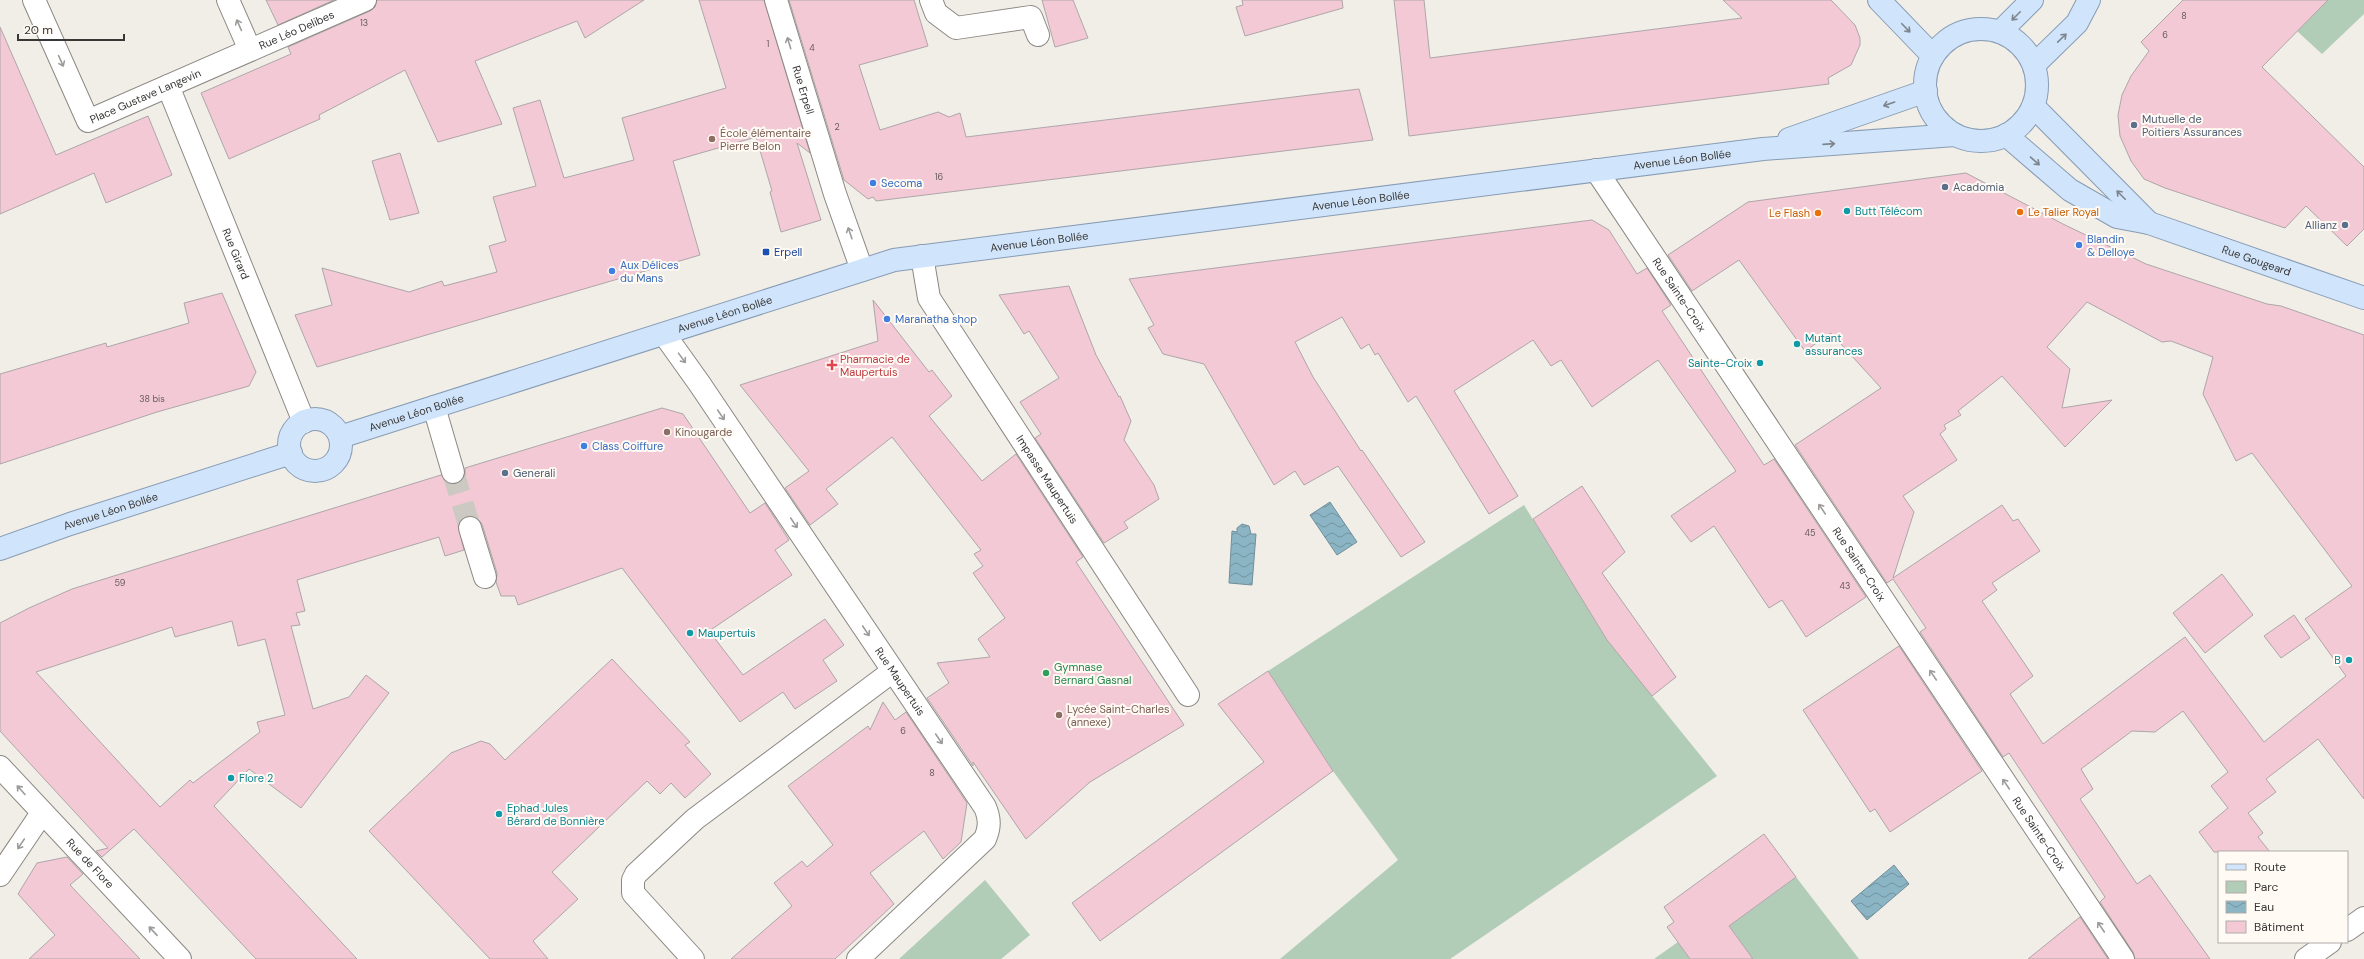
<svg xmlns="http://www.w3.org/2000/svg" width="2364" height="959" font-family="'DM Sans',sans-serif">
<defs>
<pattern id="water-waves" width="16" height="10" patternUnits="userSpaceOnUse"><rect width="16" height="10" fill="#8bb5c5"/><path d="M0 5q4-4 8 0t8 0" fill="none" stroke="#7394a1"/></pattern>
</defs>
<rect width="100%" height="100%" fill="#f1ede7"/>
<path fill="#b1ccb7" d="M2328,0h36v14l-42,40 -25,-23z
M1524,505l83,135 110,136 -267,183h-170l118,-99 -65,-89 -65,-100z
M1796,877l63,82h-106l-24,-33z
M985,880l45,55 -29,24h-102z
M1678,942l12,17h-36z"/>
<path fill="url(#water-waves)" stroke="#728f9a" d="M1330,502l27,40 -20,13 -27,-40z
M1242,524l7,2 2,8h5l-4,51 -23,-2 3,-52 5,1v-4z
M1894,865l15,19 -42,36 -16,-19z"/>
<path fill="#f3c9d6" stroke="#aea6a9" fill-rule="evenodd" d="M266,0h68l-56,25z
M377,0h267l-59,38 -8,-17 -102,40 27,63 -64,18 -33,-72 -86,45 1,4 -91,40 -28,-66 90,-39 -3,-7 82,-36 5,-4z
M699,0h65l46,153 -13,-10 24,77 -40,12 -11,-40 2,-1 -16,-54 -83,24 27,94 -383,112 -22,-52 37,-10 -10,-37 87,24 33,-11 2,5 53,-14 -8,-26 17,-5 -13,-44 43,-11 -23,-78 27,-8 24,78 70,-18 -12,-42 104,-30z
M789,0h125l14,46 -69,19 21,65 58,-18 11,5 11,-4 6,24 393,-48 14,51 -448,55 -49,6 -3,-4 -5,2 -24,-19z
M1042,0h31l15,38 -33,9z
M1242,0h100l1,8 -98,28 -9,-29 7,-2z
M1394,0h30l6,58 312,-40 -19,-18h108l24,25 5,13v7l-9,20 -23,13 1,6 -420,52z
M2183,0h145l-66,67 102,100v62l-17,17 -41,-40 -21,22 -120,-40 -21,-9 -13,-18 -11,-25 -2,-21 4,-20 9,-19 18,-25 -8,-9z
M0,27l56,128 92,-39 24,59 -66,28 -12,-30 -94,41z
M400,153l19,60 -29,7 -18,-59z
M1966,173l97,51 83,40 121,40 14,2 83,29v464l-46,-60 -52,40 10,13 -28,21 15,20 -5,4 12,15h-56l-15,-20 29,-24 -17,-22 17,-14 -45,-61 -28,21 -23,-1 -51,38 12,20 -13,10 57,85 13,-9 60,84h-75l-2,-7 -33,-50 5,-5 -96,-144 -6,4 -83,-125 6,-4 -33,-49 -6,4 -92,-138 86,-57 -50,-55 -26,18 -66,-91 -47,31 -24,-36 80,-53zM2087,302l75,40 9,-1 42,16 -10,37 33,67 16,-8 100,133 -47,33 41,57 -82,66 -79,-105 -142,107 -33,-50 23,-18 -51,-75 15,-11 -5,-7 48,-32 -22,-32 -5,2 -11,-16 -109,73 21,-66 -11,-16 54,-36 -17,-26 6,-5 -2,-4 17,-10 -3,-4 44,-35 63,71 47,-47 -50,8 8,-39 -23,-22z
M1592,220l17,10 28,44 10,-6 24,37 -9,6 96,145 6,9 10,-6 92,138 -60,40 -24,-37 -13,8 -55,-82 -23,16 -20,-26 65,-45 -78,-111 -66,47 -31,-47 -10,6 -18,-26 -79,51 64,105 -29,18 -73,-118 -8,6 -30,-49 -3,2 -6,-11 -8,5 -19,-32 -47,25 18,35 48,74 1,-1 63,92 -24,15 -63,-91 -34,19 -9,-14 -21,14 -70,-121 -41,-10 -15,-26 6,-3 -25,-46z
M1069,286l27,69 23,42 1,-1 11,25 -7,19 30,45 5,14 -35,23 4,6 -24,15 -69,-105 6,-4 -21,-32 39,-24 -30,-47 -5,3 -25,-39z
M222,293l34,79 -7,14 -92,26 -157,52v-90l106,-31 1,4 82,-24 -5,-20z
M873,300l56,72 3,-2 20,26 -23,20 53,65 34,-27 67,103 -7,5 108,163 -94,57 -64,57 -53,-77v4l-46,-68 22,-15 -12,-20 53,-6 -12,-18 27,-21 -32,-45 10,-7 -9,-12 7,-4 -89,-113 -66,52 12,15 -28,21 -25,-37 24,-17 -69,-86 138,-44z
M662,408l21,6 67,99 15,-10 24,37 -14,10 17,25 -83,56 34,44 82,-56 19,26 -21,15 14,21 -42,28 -12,-17 -43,30 -118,-154 -104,37 -3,-9h-14l-5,-14 1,-9 -15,-49 -4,-5 -6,-3h-6l-8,9 6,25 -19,6 -6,-19 -142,43 8,31 -9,2 4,12 -9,1 22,83 36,-12 17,-22 23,18 -88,115 -52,-39 -35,37 143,153h-101l-122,-130 -32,28 -6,-6 12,-3 -108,-117v-108l29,-15 43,-19 45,-14 324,-100 9,9h7l8,-9v-7zM232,621l6,25 27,-7 20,76 -28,7 3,10 -67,51 -3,-3 -30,27 -124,-135 136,-45 3,10z
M1582,486l43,66 -23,21 74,104 -24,19 -45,-56 -74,-121z
M2222,574l31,41 -48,38 -32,-40z
M2294,615l16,23 -29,20 -17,-22z
M1899,646l83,125 -92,61 -15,-23 -5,3 -67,-102z
M612,659l78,83 -5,3 26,29 -26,24 -14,-15 -11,11 -13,-13 -95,91 26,27 -45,42 15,18h-58l-121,-128 82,-78 30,-12 9,3 15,16z
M1268,671l65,100 -233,170 -28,-38 192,-141 -46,-58z
M883,702l12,18 11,-8 61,91 -6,39 -18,17 -19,-28 -54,42 24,31 -59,55h-104l61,-53 -18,-23 28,-22 5,6 26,-22 -45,-59 80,-60 2,4z
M1764,834l32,43 -67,49 24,33h-63l-23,-32 7,-5 -10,-15z
M67,857l16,17 -13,11 70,74h-111l26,-24 -37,-41 19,-31z
M2080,917l28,42h-80z"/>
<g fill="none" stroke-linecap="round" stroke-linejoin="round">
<path stroke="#ccc9c3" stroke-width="22" stroke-dasharray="22 11" stroke-linecap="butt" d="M453,472l17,56"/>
<defs>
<g id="minor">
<path id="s1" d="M34,0l54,121 277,-121"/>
<path d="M228,0l22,50"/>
<path id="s2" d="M776,0l59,194 27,76"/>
<path d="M931,0l5,13 20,15 75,-11 7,18"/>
<path id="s3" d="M168,86l136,336"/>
<path id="s4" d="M1596,170l527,789"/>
<path id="s5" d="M922,256l7,42 259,397"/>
<path id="s6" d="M664,334l35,49 286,424c5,12 5,20 0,32l-127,120"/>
<path d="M434,407l19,65"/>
<path d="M470,528l15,49"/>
<path id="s7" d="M0,767l180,192"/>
<path d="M0,875l42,-62"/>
<path d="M2347,930l17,-12"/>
<path d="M693,959l-60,-66v-13l3,-6 59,-55 198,-148"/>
<path d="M2306,959l24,-17"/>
</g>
<g id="major">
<path d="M1879,0l54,56"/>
<circle cx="1981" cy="85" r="56"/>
<path d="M2000,32l32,-32"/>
<path d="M2034,65l43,-42 12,-23"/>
<path d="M2033,106l116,117"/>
<path id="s8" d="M2006,135l64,55 47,27 32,6 215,75"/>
<path d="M1789,139l137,-48"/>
<circle cx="315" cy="445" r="26"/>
<path id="s9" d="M340,437l554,-177 869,-111 192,-14"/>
<path id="s10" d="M0,549l70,-25 221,-71"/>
</g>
</defs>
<use href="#minor" stroke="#8c8883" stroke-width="24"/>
<use href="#major" stroke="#879cb4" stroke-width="24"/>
<use href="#minor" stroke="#fff" stroke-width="22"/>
<use href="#major" stroke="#d0e5fb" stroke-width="22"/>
</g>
<defs><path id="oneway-shaft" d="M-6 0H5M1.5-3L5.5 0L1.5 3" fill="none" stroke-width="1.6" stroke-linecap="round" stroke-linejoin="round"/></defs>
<g stroke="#7d858e">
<use href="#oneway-shaft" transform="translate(2016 16) rotate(135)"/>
<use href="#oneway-shaft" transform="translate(1906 28) rotate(46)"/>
<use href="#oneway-shaft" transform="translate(2062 38) rotate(-44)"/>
<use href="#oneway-shaft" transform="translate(1889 104) rotate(161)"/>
<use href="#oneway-shaft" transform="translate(1829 144) rotate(-4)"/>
<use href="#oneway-shaft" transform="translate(2035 161) rotate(41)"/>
<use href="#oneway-shaft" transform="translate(2121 195) rotate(-135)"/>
</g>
<g stroke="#9c9b9a">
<use href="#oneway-shaft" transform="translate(239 25) rotate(-114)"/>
<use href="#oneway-shaft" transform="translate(789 43) rotate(-107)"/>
<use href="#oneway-shaft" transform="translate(61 61) rotate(66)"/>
<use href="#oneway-shaft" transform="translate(850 233) rotate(-109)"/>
<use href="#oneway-shaft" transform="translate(682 358) rotate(54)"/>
<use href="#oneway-shaft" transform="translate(721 415) rotate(56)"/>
<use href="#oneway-shaft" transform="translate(1822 509) rotate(-124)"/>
<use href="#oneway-shaft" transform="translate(794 523) rotate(56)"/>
<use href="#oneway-shaft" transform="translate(866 631) rotate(56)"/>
<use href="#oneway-shaft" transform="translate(1933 675) rotate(-124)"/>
<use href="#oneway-shaft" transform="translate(939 739) rotate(56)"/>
<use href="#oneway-shaft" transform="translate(2006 784) rotate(-124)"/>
<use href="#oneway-shaft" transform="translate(21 790) rotate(-132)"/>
<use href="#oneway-shaft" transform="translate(21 844) rotate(124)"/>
<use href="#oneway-shaft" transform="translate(2101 927) rotate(-124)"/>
<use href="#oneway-shaft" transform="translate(153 931) rotate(-133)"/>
</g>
<g fill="#5c6f8a" stroke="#fffaf4" stroke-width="1.5">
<circle cx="2134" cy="125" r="4"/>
<circle cx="1945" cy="187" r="4"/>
<circle cx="2345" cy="225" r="4"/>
<circle cx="505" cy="473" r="4"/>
</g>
<g fill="#8d6e63" stroke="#fffaf4" stroke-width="1.5">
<circle cx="712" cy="139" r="4"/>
<circle cx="667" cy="432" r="4"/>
<circle cx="1059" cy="715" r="4"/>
</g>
<g fill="#3f7fe0" stroke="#fffaf4" stroke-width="1.5">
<circle cx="873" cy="183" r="4"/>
<circle cx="2079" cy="245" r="4"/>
<circle cx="612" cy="271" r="4"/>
<circle cx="887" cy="319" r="4"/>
<circle cx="584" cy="446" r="4"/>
</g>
<g fill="#0f9aa8" stroke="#fffaf4" stroke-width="1.5">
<circle cx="1847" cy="211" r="4"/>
<circle cx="1797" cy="344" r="4"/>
<circle cx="1760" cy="363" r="4"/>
<circle cx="690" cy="633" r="4"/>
<circle cx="2349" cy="660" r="4"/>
<circle cx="231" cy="778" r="4"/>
<circle cx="499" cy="814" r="4"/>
</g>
<g fill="#e8710a" stroke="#fffaf4" stroke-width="1.5">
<circle cx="2020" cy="212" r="4"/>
<circle cx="1818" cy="213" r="4"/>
</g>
<rect fill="#1a4fb4" stroke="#fffaf4" stroke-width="1.5" x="762" y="248" width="8" height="8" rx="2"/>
<path fill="#e0444e" stroke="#fffaf4" stroke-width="1.5" d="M830 359h4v4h4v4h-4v4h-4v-4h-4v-4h4z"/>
<circle fill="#2e9e5b" stroke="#fffaf4" stroke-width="1.5" cx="1046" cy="673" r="4"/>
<g text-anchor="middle" stroke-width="4" stroke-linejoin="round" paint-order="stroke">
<g font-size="9" fill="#685c5d">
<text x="2184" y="19">8</text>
<text x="364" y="26">13</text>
<text x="2165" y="38">6</text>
<text x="768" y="47">1</text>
<text x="812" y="51">4</text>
<text x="837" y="130">2</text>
<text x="939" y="180">16</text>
<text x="152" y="402">38 bis</text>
<text x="1810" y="536">45</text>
<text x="120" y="586">59</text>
<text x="1845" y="589">43</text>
<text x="903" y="734">6</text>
<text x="932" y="776">8</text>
</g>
<g font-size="11" fill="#393735" stroke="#fffaf4">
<text dy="4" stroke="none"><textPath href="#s1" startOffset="360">Rue Léo Delibes</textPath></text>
<text dy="4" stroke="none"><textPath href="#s2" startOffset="94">Rue Erpell</textPath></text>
<text dy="4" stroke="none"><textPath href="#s1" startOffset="195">Place Gustave Langevin</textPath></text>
<text dy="4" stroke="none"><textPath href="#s9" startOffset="1376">Avenue Léon Bollée</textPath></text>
<text dy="4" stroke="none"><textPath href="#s9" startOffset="1052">Avenue Léon Bollée</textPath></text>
<text dy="4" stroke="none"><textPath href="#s9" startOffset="728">Avenue Léon Bollée</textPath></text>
<text dy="4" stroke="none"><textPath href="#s3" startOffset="181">Rue Girard</textPath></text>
<text dy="4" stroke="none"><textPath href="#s8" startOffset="285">Rue Gougeard</textPath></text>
<text dy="4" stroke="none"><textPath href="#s4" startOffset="150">Rue Sainte-Croix</textPath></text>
<text dy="4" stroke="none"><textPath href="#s9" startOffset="404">Avenue Léon Bollée</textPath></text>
<text dy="4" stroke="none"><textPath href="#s9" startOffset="80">Avenue Léon Bollée</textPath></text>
<text dy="4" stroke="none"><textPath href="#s5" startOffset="259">Impasse Maupertuis</textPath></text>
<text dy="4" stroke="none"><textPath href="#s10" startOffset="117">Avenue Léon Bollée</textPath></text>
<text dy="4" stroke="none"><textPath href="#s4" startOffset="474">Rue Sainte-Croix</textPath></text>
<text dy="4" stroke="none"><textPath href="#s6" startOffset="420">Rue Maupertuis</textPath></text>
<text dy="4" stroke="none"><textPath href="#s4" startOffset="798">Rue Sainte-Croix</textPath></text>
<text dy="4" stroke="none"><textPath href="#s7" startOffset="132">Rue de Flore</textPath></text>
</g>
<g font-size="11" fill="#4e5e75" stroke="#fffaf4" text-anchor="start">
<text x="2142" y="123">Mutuelle de<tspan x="2142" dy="13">Poitiers Assurances</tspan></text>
<text x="1953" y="191">Acadomia</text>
<text x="2337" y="229" text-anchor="end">Allianz</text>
<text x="513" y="477">Generali</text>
</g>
<g font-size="11" fill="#785e54" stroke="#fffaf4" text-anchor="start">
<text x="720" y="137">École élémentaire<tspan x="720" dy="13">Pierre Belon</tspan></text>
<text x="675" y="436">Kinougarde</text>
<text x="1067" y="713">Lycée Saint-Charles<tspan x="1067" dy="13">(annexe)</tspan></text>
</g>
<g font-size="11" fill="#366cbe" stroke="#fffaf4" text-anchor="start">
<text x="881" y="187">Secoma</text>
<text x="2087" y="243">Blandin<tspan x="2087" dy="13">&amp; Delloye</tspan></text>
<text x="620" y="269">Aux Délices<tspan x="620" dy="13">du Mans</tspan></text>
<text x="895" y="323">Maranatha shop</text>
<text x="592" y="450">Class Coiffure</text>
</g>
<g font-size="11" fill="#0d838f" stroke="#fffaf4" text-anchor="start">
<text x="1855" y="215">Butt Télécom</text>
<text x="1805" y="342">Mutant<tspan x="1805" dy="13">assurances</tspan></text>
<text x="1752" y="367" text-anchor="end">Sainte-Croix</text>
<text x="698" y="637">Maupertuis</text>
<text x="2341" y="664" text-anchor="end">B</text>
<text x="239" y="782">Flore 2</text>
<text x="507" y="812">Ephad Jules<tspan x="507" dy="13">Bérard de Bonnière</tspan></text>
</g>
<g font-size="11" fill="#c56008" stroke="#fffaf4" text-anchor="start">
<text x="2028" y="216">Le Talier Royal</text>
<text x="1810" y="217" text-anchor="end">Le Flash</text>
</g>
<g font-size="11" fill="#164399" stroke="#fffaf4" text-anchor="start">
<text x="774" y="256">Erpell</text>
</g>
<g font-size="11" fill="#be3a42" stroke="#fffaf4" text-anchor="start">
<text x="840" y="363">Pharmacie de<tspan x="840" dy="13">Maupertuis</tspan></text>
</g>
<g font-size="11" fill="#27864d" stroke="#fffaf4" text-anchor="start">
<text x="1054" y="671">Gymnase<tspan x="1054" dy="13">Bernard Gasnal</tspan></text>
</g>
</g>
<rect x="2218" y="851" width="130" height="92" fill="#fffaf4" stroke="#b0aca8"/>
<rect x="2226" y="864" width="20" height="6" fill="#d0e5fb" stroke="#b0aca8"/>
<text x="2254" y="871" font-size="12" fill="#393735">Route</text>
<rect x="2226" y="881" width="20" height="12" fill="#b1ccb7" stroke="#b0aca8"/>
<text x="2254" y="891" font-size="12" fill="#393735">Parc</text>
<rect x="2226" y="901" width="20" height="12" fill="url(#water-waves)" stroke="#b0aca8"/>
<text x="2254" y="911" font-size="12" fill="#393735">Eau</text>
<rect x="2226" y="921" width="20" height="12" fill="#f3c9d6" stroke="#b0aca8"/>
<text x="2254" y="931" font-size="12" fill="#393735">Bâtiment</text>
<path d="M18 34v6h106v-6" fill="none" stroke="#393735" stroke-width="2"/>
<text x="24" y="34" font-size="12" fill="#393735" stroke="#fffaf4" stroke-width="3" paint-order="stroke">20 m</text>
</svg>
